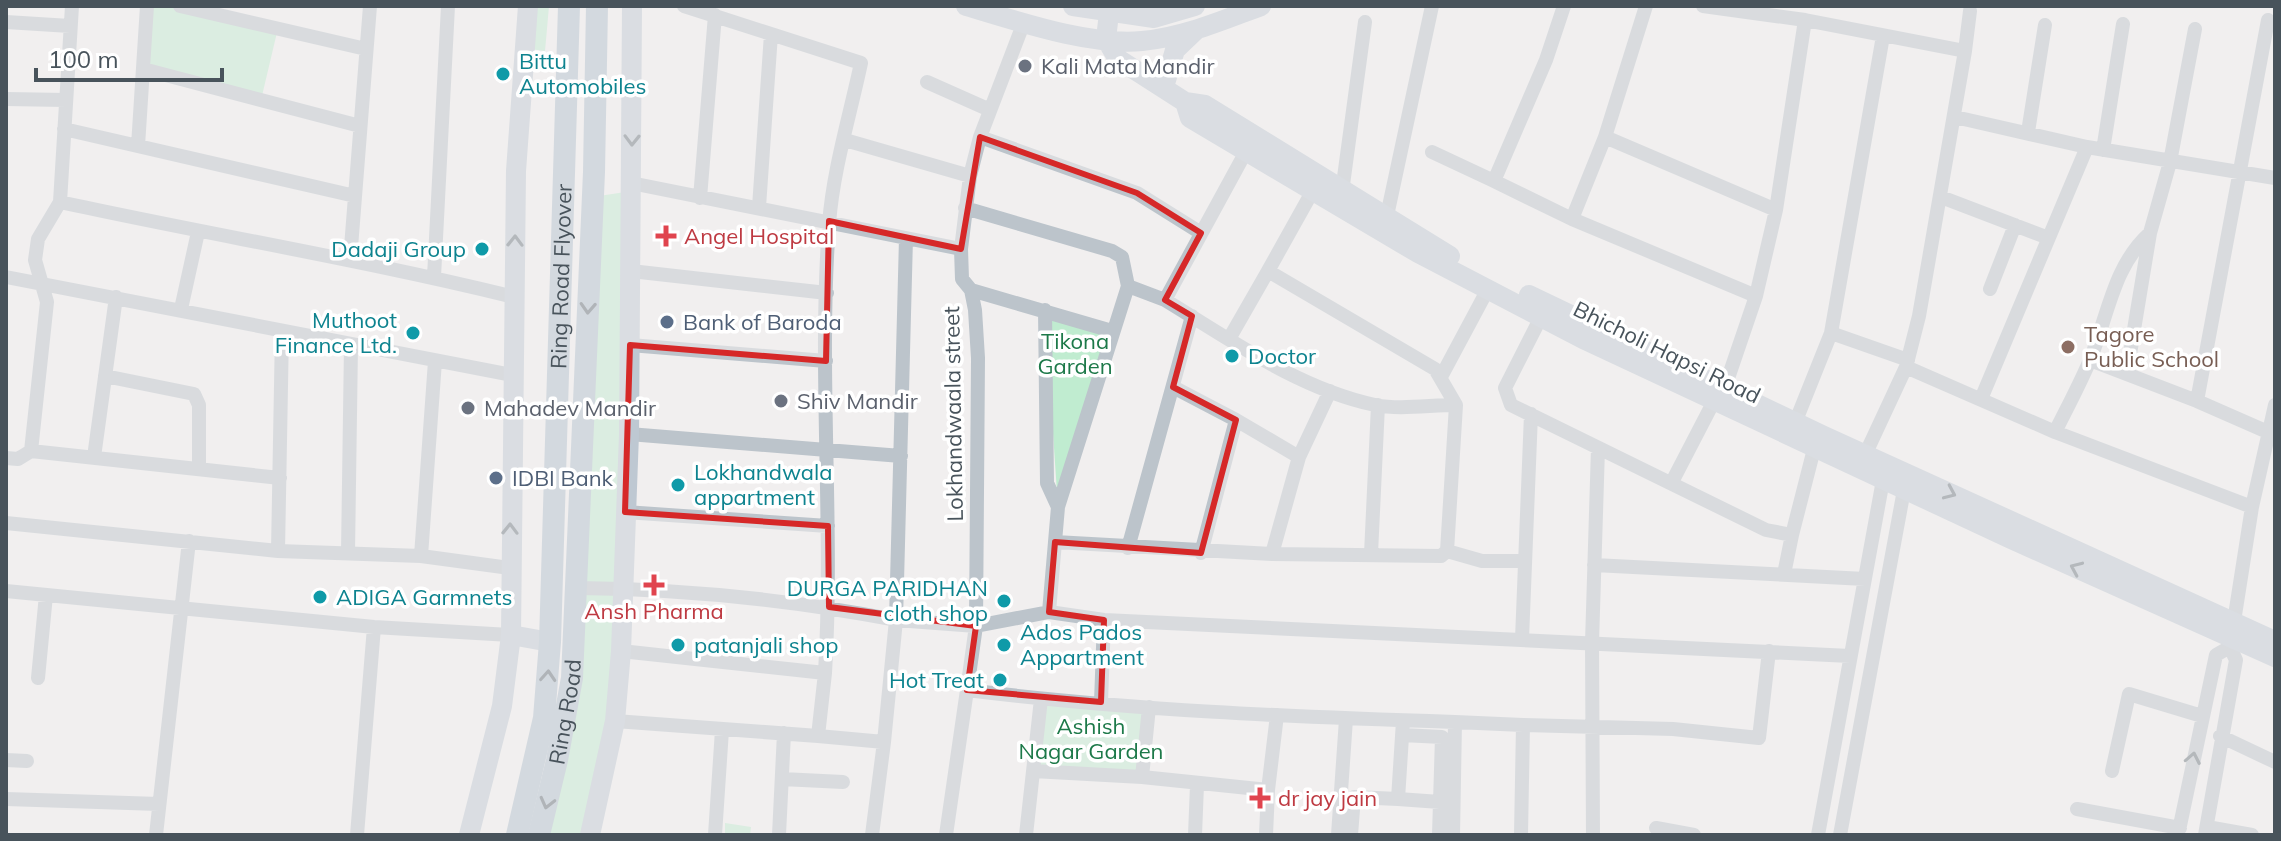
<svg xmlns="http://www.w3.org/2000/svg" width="2281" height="841" font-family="Mulish,sans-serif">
<rect width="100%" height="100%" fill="#f1efef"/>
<path fill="#c0ecd0" d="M147,6h33l98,22 -17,72 -118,-31z
M533,6h16l-4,45 -15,-2z
M632,191l-4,368 -33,238 -8,38h-51l36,-157 14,-480z
M1045,315l67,16 -54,176z
M1046,700l103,7 -7,70 -109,-6z
M725,823l26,4 -1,8h-25z"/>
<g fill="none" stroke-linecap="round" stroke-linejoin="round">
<path stroke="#bcc4cb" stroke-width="14" d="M180,6l186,43
M684,6l177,57c-11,52 -28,107 -32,161 -11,149 5,300 -4,449
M1564,6l-18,54 -52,121 78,38 33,-82 171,73 29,-190 160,31 -46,265 -13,51 -41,88
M1703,6l102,14
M2268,20l-71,381 73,32
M6,22l64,4
M1024,22l-44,115 -10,39 -9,73 1,30 9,11 4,20 3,48 -2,268 -9,64c161,20 325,27 488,32
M1965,51l5,-40
M143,69l217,57
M927,82l63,28
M6,99l60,1
M1955,117l132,30 188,31
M64,129l291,67
M2028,132l17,-107
M980,137l157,56 64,40
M1605,137l41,-131
M845,140l125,36
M138,146l9,-140
M1249,146l-84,154 -37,-14 -70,221 -3,35 217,12 27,-97 31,-66
M2103,150l20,-126
M1432,152l62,29
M1342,192l23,-170
M1941,197l105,40
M700,198l15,-183
M60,202c151,33 304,58 454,95
M759,207l12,-173
M965,208l147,43 10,6 6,29
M1572,219l184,77 -32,94
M1385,225l47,-219
M906,238l55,11
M350,260l20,-254
M631,271l196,22
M6,277l506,98
M434,277l14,-271
M1990,289l25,-64
M971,290l141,41
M1756,296l20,-86
M1165,300c66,40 134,89 210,105 25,5 55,0 81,0l-21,-36 -167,-98 48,-86
M181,309l17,-77
M1045,310l2,173 11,24
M1541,317l-36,71 6,17 255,125 26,5 22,-86
M1831,333l77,27
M1229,339l39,-68
M630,345l196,16
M2090,360l107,41
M1906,367l149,65c12,-24 25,-48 35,-72 18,-44 23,-94 60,-127
M2127,372l23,-139 20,-71 25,-133
M1442,375l46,-86
M105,376l89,18 5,11v64
M1173,387l63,33
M1981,399l106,-252
M1795,423l36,-90 52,-297
M2055,432l197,75
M629,434l272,22
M31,451l249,27
M94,457l22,-160
M6,458l12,1 13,-8 16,-149 -12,-42 3,-21 22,-37 12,-196
M1672,482l42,-81
M625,512l203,14
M6,523l272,28 143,5 89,12
M1128,548l64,-232
M278,551l4,-220
M1447,551l35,10h43
M348,553l3,-208
M1201,553l35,-133 63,37
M1272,554l169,2 6,-5 9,-146
M1371,554l7,-149
M421,556l14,-195
M1594,565l271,14
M1784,574l8,-39
M578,588c106,1 214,12 318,32l10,-382 -275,-55
M6,591l368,36 137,8
M1049,612l55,8 746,36
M1522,639l9,-225
M621,651l204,22 -7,63 66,6 12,-122 80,6 73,-14 6,-70
M38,678l8,-83
M1101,702l3,-82
M615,721l203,15
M1523,725l150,4 86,9 10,-87
M1402,735l40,2 -3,98
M2220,736l55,26
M6,760l21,1
M1033,771l109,6 126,13 9,-75
M2112,771l17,-77 73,22
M1142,777l7,-70
M782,779l61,3
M6,799l153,5
M1398,799l42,3
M2077,809l103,19
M2207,827l45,8
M1656,828l38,7
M156,835l33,-294
M357,835l17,-208
M715,835l7,-105
M779,835l5,-102
M872,835l12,-93
M946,835l21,-145
M1026,835l15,-136
M1195,835l2,-50
M1266,835l2,-45
M1338,835l8,-116
M1351,835l3,-38 44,2 5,-78
M1453,835l2,-113 68,3 -2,110
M1593,835l-1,-192 6,-195
M1818,835l65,-355
M1840,835l64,-345
M2178,835l38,-180 14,-8
M2205,835l31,-175 -6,-13 22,-140 23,-102"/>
<path stroke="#bec8d2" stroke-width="20" d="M966,6c51,15 123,40 176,35 42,-4 81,-21 119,-35
M1073,6l81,12 41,-12
M1109,13l-3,26 12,20 67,43 5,16 228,135 165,86 428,200 264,118
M1164,87l11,-37 21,-20
M1185,102l20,3 245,151
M1529,295l295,141 451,205
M511,635l39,7
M469,835l33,-129 9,-71 5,-464 12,-165
M590,835l25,-114 6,-70 8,-217 3,-428"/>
<g stroke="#b0bfcc" stroke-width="22">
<path id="s1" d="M517,835l27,-117 6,-76 19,-636"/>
<path id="s2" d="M539,835l18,-75 15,-82 22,-506 3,-166"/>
</g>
</g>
<defs><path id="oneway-chevron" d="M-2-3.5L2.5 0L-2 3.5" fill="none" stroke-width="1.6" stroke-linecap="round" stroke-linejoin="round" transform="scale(2)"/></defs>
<g stroke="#6b767f">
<use href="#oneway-chevron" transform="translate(632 140) rotate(91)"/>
<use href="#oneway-chevron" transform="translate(515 241) rotate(-89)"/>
<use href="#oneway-chevron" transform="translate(1950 493) rotate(24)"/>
<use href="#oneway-chevron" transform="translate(510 529) rotate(-89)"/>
<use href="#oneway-chevron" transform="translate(2076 568) rotate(-156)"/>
</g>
<g stroke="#626e77">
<use href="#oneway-chevron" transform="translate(588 308) rotate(93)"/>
<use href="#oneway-chevron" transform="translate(548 676) rotate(-86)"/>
<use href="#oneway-chevron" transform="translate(547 803) rotate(104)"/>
</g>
<use stroke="#6b757d" href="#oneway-chevron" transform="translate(2193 758) rotate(-79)"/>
<path d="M0 0H2281V841H0ZM980,137l157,56 64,40 -36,67 27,16 -19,71 63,33 -35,133 -146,-11 -6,70 55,8 -3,82 -134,-12 9,-64 -147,-19 -1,-81 -203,-14 5,-167 196,16 3,-140 132,28z" fill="#f1efef" fill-opacity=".55" fill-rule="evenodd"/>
<path fill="none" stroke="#d62828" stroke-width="6" stroke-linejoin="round" d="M980,137l157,56 64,40 -36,67 27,16 -19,71 63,33 -35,133 -146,-11 -6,70 55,8 -3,82 -134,-12 9,-64 -147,-19 -1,-81 -203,-14 5,-167 196,16 3,-140 132,28z"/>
<g fill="#6b7280" stroke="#fff" stroke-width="3">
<circle cx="1025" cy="66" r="8"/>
<circle cx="781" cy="401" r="8"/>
<circle cx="468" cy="408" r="8"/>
</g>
<g fill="#0f9aa8" stroke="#fff" stroke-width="3">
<circle cx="503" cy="74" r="8"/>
<circle cx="482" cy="249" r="8"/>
<circle cx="413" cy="333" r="8"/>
<circle cx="1232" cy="356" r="8"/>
<circle cx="678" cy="485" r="8"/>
<circle cx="320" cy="597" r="8"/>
<circle cx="1004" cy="601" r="8"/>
<circle cx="678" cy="645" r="8"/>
<circle cx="1004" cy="645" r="8"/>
<circle cx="1000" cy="680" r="8"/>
</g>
<g fill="#e0444e" stroke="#fff" stroke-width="3">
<path d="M662 224h8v8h8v8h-8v8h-8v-8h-8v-8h8z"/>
<path d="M650 573h8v8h8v8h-8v8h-8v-8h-8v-8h8z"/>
<path d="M1256 786h8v8h8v8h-8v8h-8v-8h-8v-8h8z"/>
</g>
<g fill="#5c6f8a" stroke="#fff" stroke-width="3">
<circle cx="667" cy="322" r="8"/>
<circle cx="496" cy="478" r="8"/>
</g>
<circle fill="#8d6e63" stroke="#fff" stroke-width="3" cx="2068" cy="347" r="8"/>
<g text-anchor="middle" stroke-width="7" stroke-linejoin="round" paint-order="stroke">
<g font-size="22" fill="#0d838f" stroke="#fff" text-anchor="start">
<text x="519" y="69">Bittu<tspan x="519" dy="25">Automobiles</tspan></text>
<text x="466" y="257" text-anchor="end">Dadaji Group</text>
<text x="397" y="328" text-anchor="end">Muthoot<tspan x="397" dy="25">Finance Ltd.</tspan></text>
<text x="1248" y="364">Doctor</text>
<text x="694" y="480">Lokhandwala<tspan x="694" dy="25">appartment</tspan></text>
<text x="988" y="596" text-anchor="end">DURGA PARIDHAN<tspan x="988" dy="25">cloth shop</tspan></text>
<text x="336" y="605">ADIGA Garmnets</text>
<text x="1020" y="640">Ados Pados<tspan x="1020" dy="25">Appartment</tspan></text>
<text x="694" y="653">patanjali shop</text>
<text x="984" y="688" text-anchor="end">Hot Treat</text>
</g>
<g font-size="22" fill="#5b616d" stroke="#fff" text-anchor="start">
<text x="1041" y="74">Kali Mata Mandir</text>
<text x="797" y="409">Shiv Mandir</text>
<text x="484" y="416">Mahadev Mandir</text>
</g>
<g font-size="22" fill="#be3a42" stroke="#fff" text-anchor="start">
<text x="684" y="244">Angel Hospital</text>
<text x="654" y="619" text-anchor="middle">Ansh Pharma</text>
<text x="1278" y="806">dr jay jain</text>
</g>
<g font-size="22" fill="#48535b" stroke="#fff">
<text dy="8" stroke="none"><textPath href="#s1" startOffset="562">Ring Road Flyover</textPath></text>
<text transform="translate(1667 352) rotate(26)" y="8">Bhicholi Hapsi Road</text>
<text transform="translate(953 414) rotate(-91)" y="8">Lokhandwaala street</text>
<text dy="8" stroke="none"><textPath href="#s2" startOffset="126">Ring Road</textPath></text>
</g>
<g font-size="22" fill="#4e5e75" stroke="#fff" text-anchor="start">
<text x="683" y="330">Bank of Baroda</text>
<text x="512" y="486">IDBI Bank</text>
</g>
<g font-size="22" fill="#785e54" stroke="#fff" text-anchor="start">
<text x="2084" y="342">Tagore<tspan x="2084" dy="25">Public School</tspan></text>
</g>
<g font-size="22" fill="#1d7949" stroke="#fff">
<text x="1075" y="349">Tikona<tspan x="1075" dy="25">Garden</tspan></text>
<text x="1091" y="734">Ashish<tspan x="1091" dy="25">Nagar Garden</tspan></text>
</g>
</g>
<rect width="2281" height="841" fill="none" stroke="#48535b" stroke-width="16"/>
<path d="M36 68v12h186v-12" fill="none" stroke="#48535b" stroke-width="4"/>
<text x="48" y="68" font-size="24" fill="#48535b" stroke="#ffffff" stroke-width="6" paint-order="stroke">100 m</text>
</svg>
